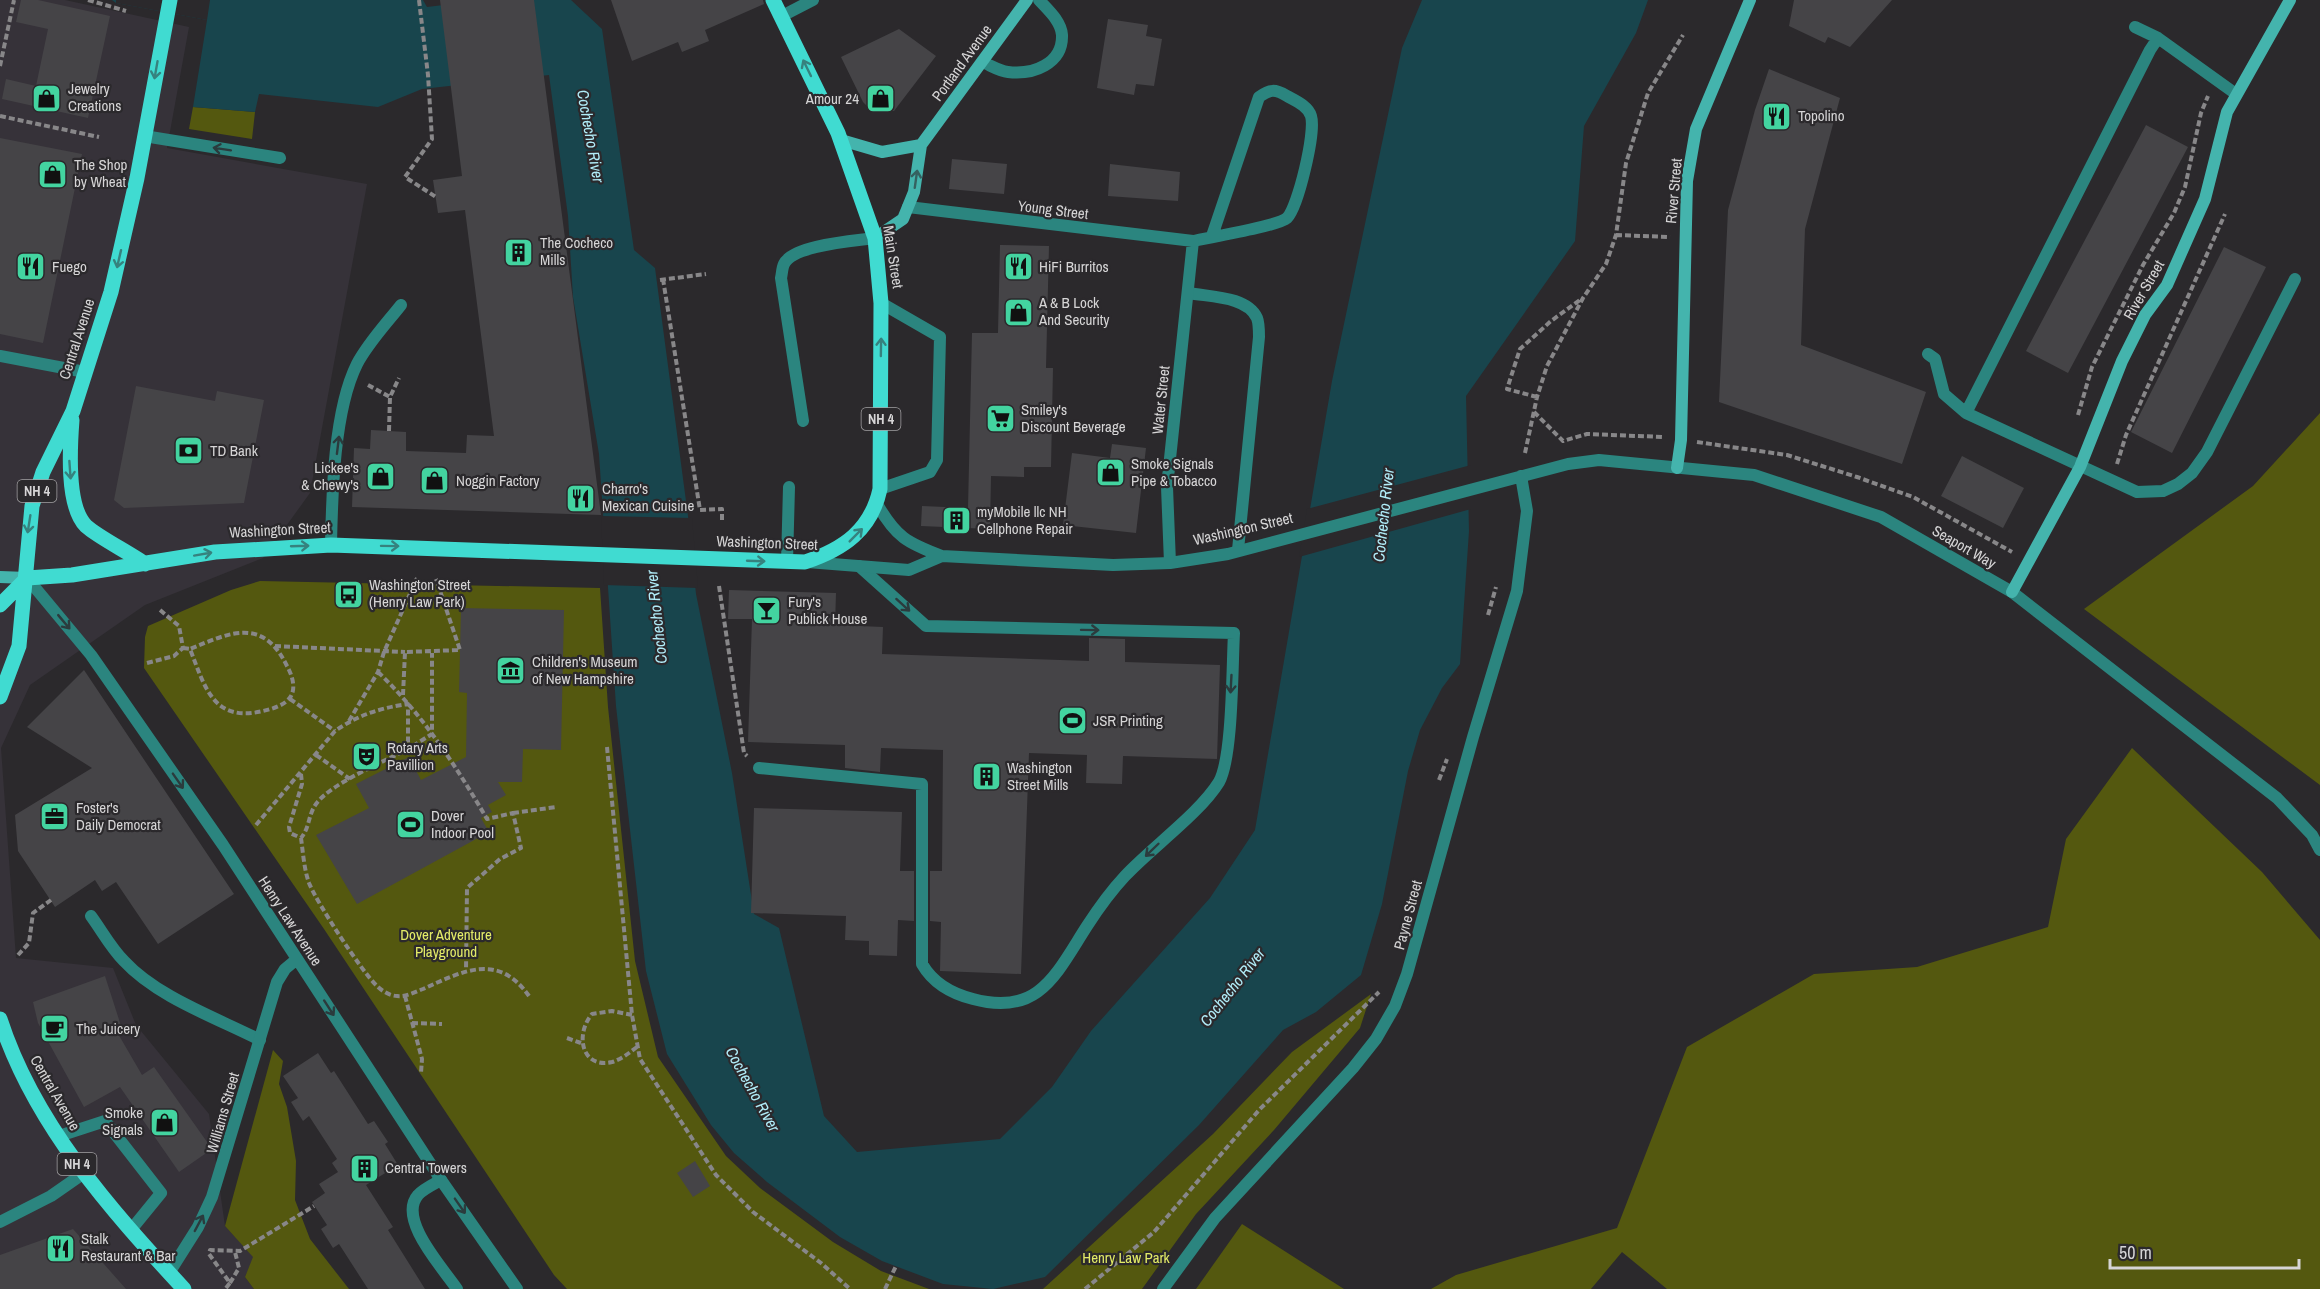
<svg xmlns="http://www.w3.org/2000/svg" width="2320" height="1289" font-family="'Archivo Narrow',sans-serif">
<rect width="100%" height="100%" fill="#2b292c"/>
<path fill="#363239" d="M0,0h65l124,27 -22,121 200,36 -57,309 -47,65 -118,47 -115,80 -29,63 15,210 97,10 23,57 73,89 16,112 29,31 -9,20 9,12h-254z"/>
<path fill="#54580f" d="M193,107l62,5 -3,27 -63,-10z
M2320,413v372l-236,-176 169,-123z
M260,581l340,7 8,119 27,254 23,96 68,99 34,32 73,54 48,29 48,18h-362l-13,-14 -230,-346 -180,-261 1,-31 3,-11 83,-36z
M2132,748l130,124 58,68v349h-653l-45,-37 -31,37h-160l25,-14 161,-47 70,-181 127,-73 103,-7 131,-40 18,-88z
M1371,994l-11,34 -86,102 -78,84 -54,75h-99l170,-155 79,-82z
M273,1050l10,11 -4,23 8,23 9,54 -1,39 15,39 39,50h-95l-9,-12 8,-20 -28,-31z
M1242,1224l102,65h-148z"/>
<path fill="#18454d" d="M112,0h311l4,7 58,-7h86l31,29 32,221 21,18 33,248 8,78 36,179 22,141 25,14 45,188 33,36 143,-13 52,-52 39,-56 119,-133 45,-68 77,-449 70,-333 20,-48h226l-12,33 -52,93 -9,115 -109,155 3,135 -9,133 -18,24 -22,42 -12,41 -26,133 -21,71 -45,37 -33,18 -84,95 -154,152 -52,12 -50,-5 -61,-23 -42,-24 -73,-55 -33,-29 -23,-28 -44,-71 -21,-83 -30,-265 -17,-252 -26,-157 -5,-81 -19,-141 -127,14 -44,18 -119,-13 -4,18 -62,-5 14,-87 -91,-17z"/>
<path fill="#2b292c" d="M116,0h94l-3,20 -91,-17z
M1471,465v44l-172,48 8,-48z
M601,516l91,2 6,70 -94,-3z"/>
<path fill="#454447" d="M21,0h17l72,16 -22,102 -86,-19 4,-20 30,7 12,-57 -32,-7z
M440,0h94l67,515 -249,-8 2,-59 16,1 1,-19 35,2v19l60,2 1,-18 27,1 -29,-226 -27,3 -5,-33 29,-4z
M611,0h152l1,4 -59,26 4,11 -27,11 -4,-10 -46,19z
M1794,0h98l-42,47 -22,-10 -3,6 -36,-17z
M1108,19l40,6 -2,11 16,3 -8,47 -18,-2 -2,11 -37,-7z
M899,29l37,27 -42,55 -21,1 -10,-10 -22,-45z
M1769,69l71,29 -35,131 -4,116 125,47 -24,72 -183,-62 9,-192 27,-100z
M2146,125l42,22 -120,226 -42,-22z
M0,138l82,16 -39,189 -43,-9z
M952,159l55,5 -3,30 -55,-5z
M1110,164l70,8 -2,29 -70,-5z
M1000,245l49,1 -3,122h7l-2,99h-27v10l-33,-1 -1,53 -69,-3 1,-20 46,2 4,-175h26z
M2224,247l42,20 -94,186 -41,-21z
M136,386l79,15 2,-10 47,9 -20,103 -120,5 -10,-8z
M1112,444l34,4 -10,85 -73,-8 9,-72 38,5z
M1962,456l62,32 -21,40 -62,-32z
M729,590l107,3 -1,32 48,2 -1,27 207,7v-23l36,1v23l95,3 -3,94 -94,-3 -1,28 -36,-1 1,-28 -58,-2 -8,221 -81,-3 1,-49 -11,-1v-50h12l1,-121 -62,-2 -1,24 -35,-4v-23l-97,-3 4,-123h-24z
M461,608l103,2 -3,140 -38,-1 -1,33h-24l8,13 -18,10 4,7 -11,6 8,14 -132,72 -41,-69 53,-27 -13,-24 53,-27 12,23 45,-23 1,-64 -8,-1z
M84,670l150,224 -76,50 -42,-62 -14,9 -7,-11 -40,27 -37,-56 -3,-36 77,-47 -65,-41z
M754,808l148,4 -2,59h14v50l-16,-1 -1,36 -28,-1v-14l-24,-1 1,-24 -95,-3z
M105,976l17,53 -5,3 25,43 12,-8 58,82 -33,23 -59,-85 -36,20 -46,-84 -5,-21z
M318,1053l13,20 3,-2 34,53 6,-3 14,21 -3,2 13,21 -32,20 27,42 -5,3 37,59h-57l-29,-45 -6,4 -12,-19 6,-4 -15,-23 13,-9 -6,-9 19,-12 -6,-9 5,-4 -28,-43 -6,5 -12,-19 7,-4 -15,-22z
M695,1161l15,25 -17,11 -16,-24z
M73,1229l53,60h-126v-34z"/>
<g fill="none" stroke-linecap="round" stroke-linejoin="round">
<path stroke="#888789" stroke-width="4" stroke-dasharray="6 3" stroke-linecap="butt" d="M88,0l38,11
M419,0l9,75 4,64 -27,38 31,20
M0,66l14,-66
M0,116l99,21
M1616,235l54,2
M663,279l37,231 22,-1v14
M660,280l46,-6
M368,385l22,12 9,-19
M1537,397l-30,-8 13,-40 31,-28 29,-21
M1534,412l29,29 24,-7 76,3
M2078,415l14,-48 51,-102 31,-52 11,-26 16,-74 7,-17
M389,431l1,-34
M1697,442l90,13 70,22 56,20 99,55
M1525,453l12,-56 10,-31 36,-68 23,-34 10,-29 10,-72 22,-70 35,-58
M2117,464l9,-29 99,-221
M719,586l25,167 3,3
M1488,615l8,-28
M275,646l130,6
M183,648l7,1c15,38 23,74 73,62 9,-2 23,-6 28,-15 5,-9 1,-21 -4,-30 -24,-49 -56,-34 -97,-17
M147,663l27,-7 9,-8 -4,-22 -19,-16
M378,672c45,43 78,94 109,147l26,-6 8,35 -21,11 -33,29 -1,82
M403,695l2,-43 55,-2 -24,-71
M290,699l45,32
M349,721l29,-49 6,-20 33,-74
M607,747l25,268 8,44 76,116 37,37 68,51 29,26
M316,755l34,24
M301,774l1,10 -13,43 1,6 11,5c9,-11 7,-23 15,-34 14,-20 69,-43 92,-55
M1439,780l8,-21
M513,813l43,-6
M256,825l79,-94c23,-16 45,-23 73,-27v45l24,-15v-81
M301,838c2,14 3,31 8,45 8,20 53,89 68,103 5,5 13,10 20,10 9,1 18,-4 26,-7 40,-18 75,-37 106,7
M18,955l11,-12 4,-30 18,-13
M405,996l17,63 -1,14
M632,1015l-20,-4 -20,3c-17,20 -11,55 20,48 10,-3 17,-9 25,-15
M412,1023l30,1
M567,1038l14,5
M230,1283l9,-15 -4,-16
M226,1288l4,-5 -21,-29 1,-4 30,1 74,-45
M885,1289l11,-23
M1085,1289l69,-57 106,-123 119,-117"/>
<path stroke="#2b857f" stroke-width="12" d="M782,16l31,-16
M2135,27l23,11 78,56
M2158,38l-8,12 -184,363 171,79 26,-1 15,-7 14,-11 15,-21 88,-173
M982,62c8,3 17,9 26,10 25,3 55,-8 54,-37 -1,-14 -14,-25 -23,-35
M144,136l136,22
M1193,241c18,-4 85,-15 94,-23 11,-11 29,-86 24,-102 -3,-10 -15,-15 -24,-20 -12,-7 -17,-7 -28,1l-47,139
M1189,293c20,4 58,3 68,25 2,5 2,14 2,19l-21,213
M1928,354l7,5 9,35 22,19
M803,421l-22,-143c1,-4 1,-10 3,-14 9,-19 71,-23 91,-26
M880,489l50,-17 7,-12 3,-123 -59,-34
M331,545c1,-52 3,-135 26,-181 11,-21 29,-40 44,-59
M787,562l2,-75
M759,768l163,16v180c11,19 31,30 51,35 66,18 83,-25 114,-73 11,-17 24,-35 38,-50 26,-28 75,-63 94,-94 14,-25 13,-116 15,-149l-308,-7 -67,-60
M91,916c11,15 20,32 33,45 33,36 93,57 136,79
M59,1136l46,-15 56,72 -31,38
M441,1180c-7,4 -18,9 -23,15 -21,24 25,73 39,94"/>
<path stroke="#2b857f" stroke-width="12" d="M908,207l285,34 -26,246 3,76
M0,356l85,16
M877,504c19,33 30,39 65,52
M807,562l102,8 33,-14 171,9 57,-2 58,-9 340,-90 31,-4 155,15 127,42 131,75 265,206 35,37 8,15
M27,578l64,77 132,190 218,335 76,109
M0,1222l51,-26 33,-23
M169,1273l29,-46 14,-30 65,-215 8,-13 12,-10
M1163,1289l52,-71 138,-150 23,-29 19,-33 12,-32 66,-237 44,-146 10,-80 -6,-35"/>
<path stroke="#44b4ad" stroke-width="12" d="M841,140l41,12 39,-7
M875,238l28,-19 11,-27 7,-47 106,-145
M1677,468l4,-28 6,-259 9,-52 54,-129
M0,577l27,1
M2012,592l68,-125 42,-106 23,-46 22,-30 38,-86 22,-87 63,-112"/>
<path stroke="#40dbd1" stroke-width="15" d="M72,420c-2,26 -6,86 14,106 12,11 44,27 59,38
M27,578l45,-3 143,-23 116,-7 474,17c39,-13 66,-32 75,-73l1,-186 -6,-65 -37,-105 -65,-133
M0,605l27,-27
M0,697l19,-51 13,-140 11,-34 30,-61 38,-119 26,-114 33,-178
M0,1019c34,105 110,190 184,270"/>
</g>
<defs><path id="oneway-shaft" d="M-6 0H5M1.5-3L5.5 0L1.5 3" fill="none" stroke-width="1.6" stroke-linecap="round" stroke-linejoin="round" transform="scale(1.5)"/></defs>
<g stroke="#36827e">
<use href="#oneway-shaft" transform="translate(807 68) rotate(-116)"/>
<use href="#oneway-shaft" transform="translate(156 70) rotate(100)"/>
<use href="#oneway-shaft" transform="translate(119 259) rotate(103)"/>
<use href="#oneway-shaft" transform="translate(881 347) rotate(-89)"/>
<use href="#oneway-shaft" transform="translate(70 470) rotate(86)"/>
<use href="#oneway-shaft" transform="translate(29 524) rotate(99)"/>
<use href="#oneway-shaft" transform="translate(856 535) rotate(-45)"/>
<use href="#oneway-shaft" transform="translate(300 546) rotate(-2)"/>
<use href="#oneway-shaft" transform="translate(390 546) rotate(1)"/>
<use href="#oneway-shaft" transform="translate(203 554) rotate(-10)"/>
<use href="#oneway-shaft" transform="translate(756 561) rotate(2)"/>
</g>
<g stroke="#2b3b3d">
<use href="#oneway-shaft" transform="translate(222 149) rotate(-171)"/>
<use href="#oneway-shaft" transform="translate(338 445) rotate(-83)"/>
<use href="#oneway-shaft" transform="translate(903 605) rotate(42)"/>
<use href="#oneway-shaft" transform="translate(64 622) rotate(50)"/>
<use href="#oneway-shaft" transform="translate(1090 630) rotate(1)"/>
<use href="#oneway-shaft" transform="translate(1231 684) rotate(93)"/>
<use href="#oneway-shaft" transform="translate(178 781) rotate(55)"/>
<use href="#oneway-shaft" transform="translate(1152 850) rotate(136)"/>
<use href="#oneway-shaft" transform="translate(329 1008) rotate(57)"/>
<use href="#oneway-shaft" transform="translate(460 1206) rotate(55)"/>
<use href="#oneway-shaft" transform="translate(199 1223) rotate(-62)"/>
</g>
<use stroke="#356160" href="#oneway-shaft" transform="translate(916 179) rotate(-82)"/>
<defs>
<symbol id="shop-square" viewBox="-11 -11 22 22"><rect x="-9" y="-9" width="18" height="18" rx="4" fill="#43d4a0" stroke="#2b292c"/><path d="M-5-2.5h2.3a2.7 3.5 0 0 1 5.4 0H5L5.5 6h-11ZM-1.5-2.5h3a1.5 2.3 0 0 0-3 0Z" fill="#111"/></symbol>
<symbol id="restaurant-square" viewBox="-11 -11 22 22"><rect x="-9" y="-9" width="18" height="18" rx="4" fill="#43d4a0" stroke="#2b292c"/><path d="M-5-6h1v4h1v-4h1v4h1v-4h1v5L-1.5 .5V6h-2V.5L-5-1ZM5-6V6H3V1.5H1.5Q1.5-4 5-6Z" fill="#111"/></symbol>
<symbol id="building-square" viewBox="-11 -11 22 22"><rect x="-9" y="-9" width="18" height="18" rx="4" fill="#43d4a0" stroke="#2b292c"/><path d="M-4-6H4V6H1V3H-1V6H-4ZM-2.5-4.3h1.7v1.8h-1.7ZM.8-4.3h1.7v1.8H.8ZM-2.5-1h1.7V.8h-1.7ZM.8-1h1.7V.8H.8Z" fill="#111"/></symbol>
<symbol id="supermarket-square" viewBox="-11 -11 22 22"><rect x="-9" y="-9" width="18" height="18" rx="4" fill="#43d4a0" stroke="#2b292c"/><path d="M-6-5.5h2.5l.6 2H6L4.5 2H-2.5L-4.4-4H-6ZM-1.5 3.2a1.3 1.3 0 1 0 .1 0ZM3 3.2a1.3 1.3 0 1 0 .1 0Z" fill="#111"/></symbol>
<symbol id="bank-square" viewBox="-11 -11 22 22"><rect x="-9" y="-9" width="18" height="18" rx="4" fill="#43d4a0" stroke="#2b292c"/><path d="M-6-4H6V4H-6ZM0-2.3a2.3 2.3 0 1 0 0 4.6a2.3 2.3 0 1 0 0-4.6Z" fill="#111"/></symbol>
<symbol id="bus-square" viewBox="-11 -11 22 22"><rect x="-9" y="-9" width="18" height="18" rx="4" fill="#43d4a0" stroke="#2b292c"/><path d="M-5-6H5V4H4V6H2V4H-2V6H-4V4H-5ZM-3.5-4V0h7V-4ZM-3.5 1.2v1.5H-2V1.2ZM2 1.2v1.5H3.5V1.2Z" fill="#111"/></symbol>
<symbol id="bar-square" viewBox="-11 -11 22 22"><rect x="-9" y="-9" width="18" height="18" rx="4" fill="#43d4a0" stroke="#2b292c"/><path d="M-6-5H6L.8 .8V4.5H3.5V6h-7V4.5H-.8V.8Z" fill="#111"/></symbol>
<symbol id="museum-square" viewBox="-11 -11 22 22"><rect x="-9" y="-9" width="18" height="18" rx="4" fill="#43d4a0" stroke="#2b292c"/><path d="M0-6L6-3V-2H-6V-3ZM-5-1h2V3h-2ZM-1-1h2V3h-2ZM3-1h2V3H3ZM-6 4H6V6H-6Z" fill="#111"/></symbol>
<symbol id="stadium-square" viewBox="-11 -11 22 22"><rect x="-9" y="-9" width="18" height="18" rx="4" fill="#43d4a0" stroke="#2b292c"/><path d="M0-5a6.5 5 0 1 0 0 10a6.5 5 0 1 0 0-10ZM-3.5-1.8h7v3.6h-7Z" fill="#111"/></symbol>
<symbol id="theatre-square" viewBox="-11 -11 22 22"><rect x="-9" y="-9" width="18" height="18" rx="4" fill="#43d4a0" stroke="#2b292c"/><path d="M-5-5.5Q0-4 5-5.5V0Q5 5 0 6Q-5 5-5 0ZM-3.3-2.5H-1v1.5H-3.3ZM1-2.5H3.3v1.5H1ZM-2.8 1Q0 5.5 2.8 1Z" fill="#111"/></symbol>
<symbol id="office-square" viewBox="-11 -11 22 22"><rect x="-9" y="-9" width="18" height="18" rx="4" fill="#43d4a0" stroke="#2b292c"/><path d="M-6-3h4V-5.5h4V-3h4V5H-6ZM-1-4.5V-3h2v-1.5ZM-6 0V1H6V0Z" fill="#111"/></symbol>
<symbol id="cafe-square" viewBox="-11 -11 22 22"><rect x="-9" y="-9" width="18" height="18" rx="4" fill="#43d4a0" stroke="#2b292c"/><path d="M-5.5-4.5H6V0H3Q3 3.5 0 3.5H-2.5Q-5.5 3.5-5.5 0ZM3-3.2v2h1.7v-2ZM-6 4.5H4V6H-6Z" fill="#111"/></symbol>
</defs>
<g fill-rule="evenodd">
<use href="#shop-square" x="30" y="82" width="33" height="33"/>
<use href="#shop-square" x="864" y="82" width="33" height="33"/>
<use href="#restaurant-square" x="1760" y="100" width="33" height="33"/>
<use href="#shop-square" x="36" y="158" width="33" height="33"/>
<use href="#building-square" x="502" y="236" width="33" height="33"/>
<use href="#restaurant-square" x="14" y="250" width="33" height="33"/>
<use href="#restaurant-square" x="1002" y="250" width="33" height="33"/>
<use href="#shop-square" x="1002" y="296" width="33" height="33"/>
<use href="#supermarket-square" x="984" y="402" width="33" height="33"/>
<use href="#bank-square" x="172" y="434" width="33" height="33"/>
<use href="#shop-square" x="1094" y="456" width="33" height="33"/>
<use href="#shop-square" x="364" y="460" width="33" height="33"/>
<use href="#shop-square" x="418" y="464" width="33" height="33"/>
<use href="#restaurant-square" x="564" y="482" width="33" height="33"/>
<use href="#building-square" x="940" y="504" width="33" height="33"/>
<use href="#bus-square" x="332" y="578" width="33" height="33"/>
<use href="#bar-square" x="750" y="594" width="33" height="33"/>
<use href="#museum-square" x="494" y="654" width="33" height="33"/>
<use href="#stadium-square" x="1056" y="704" width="33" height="33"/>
<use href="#theatre-square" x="350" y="740" width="33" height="33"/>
<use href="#building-square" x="970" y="760" width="33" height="33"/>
<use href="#office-square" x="38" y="800" width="33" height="33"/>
<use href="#stadium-square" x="394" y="808" width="33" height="33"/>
<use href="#cafe-square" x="38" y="1012" width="33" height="33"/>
<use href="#shop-square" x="148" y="1106" width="33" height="33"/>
<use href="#building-square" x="348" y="1152" width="33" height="33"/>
<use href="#restaurant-square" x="44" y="1232" width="33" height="33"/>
</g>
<g text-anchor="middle" stroke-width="4.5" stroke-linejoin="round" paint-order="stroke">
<g fill="#2b292c" stroke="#a3a1a3" stroke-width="1.5">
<rect x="861.5" y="408" width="39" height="22" rx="4.5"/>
<rect x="17.5" y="480" width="39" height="22" rx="4.5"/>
<rect x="57.5" y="1153" width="39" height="22" rx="4.5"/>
</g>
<g font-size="14" font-weight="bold" fill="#d6d5d6">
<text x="881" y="424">NH 4</text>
<text x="37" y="496">NH 4</text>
<text x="77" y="1169">NH 4</text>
</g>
<g font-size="15" fill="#d6d5d6" stroke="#2b292c">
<text transform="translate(962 63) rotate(-54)" y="5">Portland Avenue</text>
<text transform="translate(1674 191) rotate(-85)" y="5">River Street</text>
<text transform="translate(1053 210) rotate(7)" y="5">Young Street</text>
<text transform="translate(893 257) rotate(81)" y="5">Main Street</text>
<text transform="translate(2144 290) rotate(-60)" y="5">River Street</text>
<text transform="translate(77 339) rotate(-72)" y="5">Central Avenue</text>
<text transform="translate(1161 400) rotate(-84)" y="5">Water Street</text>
<text transform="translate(1243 529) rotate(-13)" y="5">Washington Street</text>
<text transform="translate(280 530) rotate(-3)" y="5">Washington Street</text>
<text transform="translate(767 543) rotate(2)" y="5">Washington Street</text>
<text transform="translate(1964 547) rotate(30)" y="5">Seaport Way</text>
<text transform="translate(1408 915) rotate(-75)" y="5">Payne Street</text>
<text transform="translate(290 921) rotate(57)" y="5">Henry Law Avenue</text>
<text transform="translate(55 1093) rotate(60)" y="5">Central Avenue</text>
<text transform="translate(223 1113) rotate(-74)" y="5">Williams Street</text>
</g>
<g font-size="15" fill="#d6d5d6" stroke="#2b292c" text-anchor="start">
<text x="68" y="94">Jewelry<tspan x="68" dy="17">Creations</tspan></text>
<text x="859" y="104" text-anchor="end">Amour 24</text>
<text x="1798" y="121">Topolino</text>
<text x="74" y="170">The Shop<tspan x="74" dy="17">by Wheat</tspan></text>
<text x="540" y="248">The Cocheco<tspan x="540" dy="17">Mills</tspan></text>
<text x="52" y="272">Fuego</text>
<text x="1039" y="272">HiFi Burritos</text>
<text x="1039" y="308">A &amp; B Lock<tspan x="1039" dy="17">And Security</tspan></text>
<text x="1021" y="415">Smiley's<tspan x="1021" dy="17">Discount Beverage</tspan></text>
<text x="210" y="456">TD Bank</text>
<text x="1131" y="469">Smoke Signals<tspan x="1131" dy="17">Pipe &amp; Tobacco</tspan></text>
<text x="359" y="473" text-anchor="end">Lickee's<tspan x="359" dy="17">&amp; Chewy's</tspan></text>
<text x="456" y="486">Noggin Factory</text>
<text x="602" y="494">Charro's<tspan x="602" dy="17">Mexican Cuisine</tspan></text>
<text x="977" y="517">myMobile llc NH<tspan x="977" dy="17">Cellphone Repair</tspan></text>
<text x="369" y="590">Washington Street<tspan x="369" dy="17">(Henry Law Park)</tspan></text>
<text x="788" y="607">Fury's<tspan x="788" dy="17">Publick House</tspan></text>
<text x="532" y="667">Children's Museum<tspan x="532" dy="17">of New Hampshire</tspan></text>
<text x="1093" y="726">JSR Printing</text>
<text x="387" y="753">Rotary Arts<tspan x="387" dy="17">Pavillion</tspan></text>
<text x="1007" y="773">Washington<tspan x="1007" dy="17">Street Mills</tspan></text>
<text x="76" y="813">Foster's<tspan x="76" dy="17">Daily Democrat</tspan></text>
<text x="431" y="821">Dover<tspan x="431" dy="17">Indoor Pool</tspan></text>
<text x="76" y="1034">The Juicery</text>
<text x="143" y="1118" text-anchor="end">Smoke<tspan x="143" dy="17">Signals</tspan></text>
<text x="385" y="1173">Central Towers</text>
<text x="81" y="1244">Stalk<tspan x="81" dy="17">Restaurant &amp; Bar</tspan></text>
</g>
<g font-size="15" fill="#e3eb67" stroke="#2b292c">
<text x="446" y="940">Dover Adventure<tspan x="446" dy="17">Playground</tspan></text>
<text x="1126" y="1263">Henry Law Park</text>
</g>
<g font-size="16" font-style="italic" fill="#b0ecf8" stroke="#2b292c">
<text transform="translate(591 136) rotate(80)" y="6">Cochecho River</text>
<text transform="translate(1383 515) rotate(-84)" y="6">Cochecho River</text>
<text transform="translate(656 617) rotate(-96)" y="6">Cochecho River</text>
<text transform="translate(1232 987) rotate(-52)" y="6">Cochecho River</text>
<text transform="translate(753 1089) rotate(61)" y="6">Cochecho River</text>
</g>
</g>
<path d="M2110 1259v9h189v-9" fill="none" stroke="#d6d5d6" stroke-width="3"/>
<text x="2119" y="1259" font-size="18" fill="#d6d5d6" stroke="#2b292c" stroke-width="4.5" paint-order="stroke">50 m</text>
</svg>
